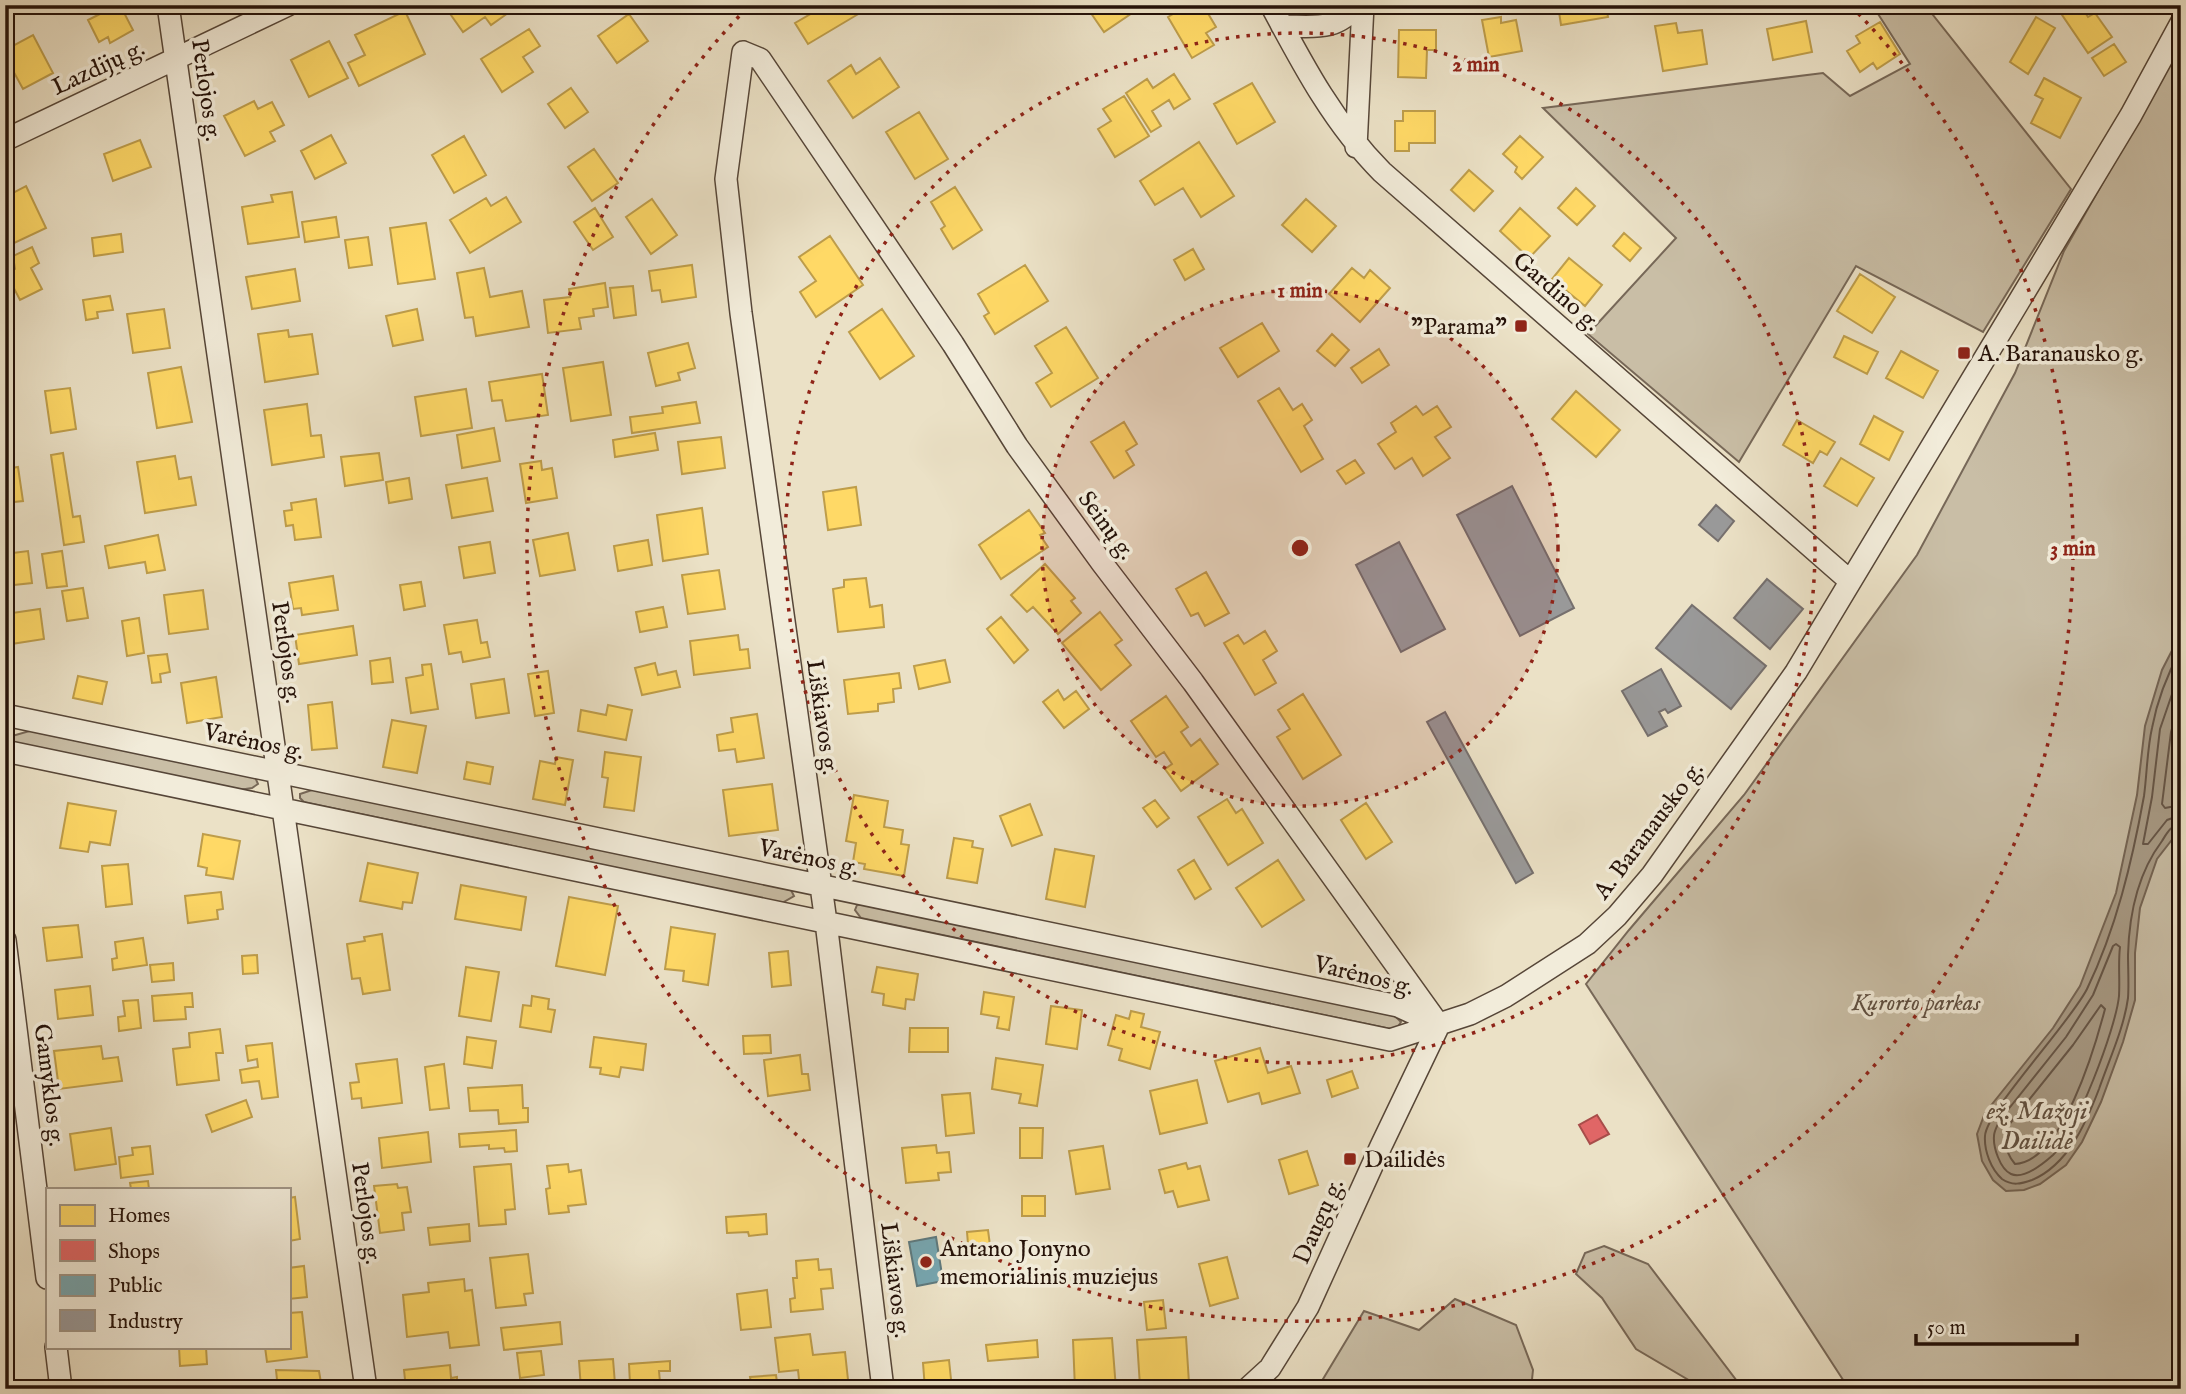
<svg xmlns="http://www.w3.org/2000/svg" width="2186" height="1394" font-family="'IM FELL English',serif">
<rect width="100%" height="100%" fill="#ebe1c6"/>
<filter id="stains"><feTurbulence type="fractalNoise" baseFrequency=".00286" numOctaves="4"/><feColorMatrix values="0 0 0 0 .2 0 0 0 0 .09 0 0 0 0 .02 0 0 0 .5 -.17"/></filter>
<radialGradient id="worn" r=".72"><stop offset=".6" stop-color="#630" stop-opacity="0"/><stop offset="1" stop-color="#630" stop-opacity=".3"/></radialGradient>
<path fill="#c9bea6" stroke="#776858" stroke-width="2" d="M1811,5h114l146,184 -88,143 -127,-66 -117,196 -151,-128 88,-96 -133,-130 280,-35 27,23 60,-32 -37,-58 -61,8z
M2181,45v1344h-332l-263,-405 43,-54 115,-135 173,-240 98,-182 49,-122z
M33,730l222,47 3,7 -6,4 -13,2 -223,-46 -4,-4v-4z
M315,789l476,101 3,6 -12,7 -478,-101 -4,-4v-4z
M861,904l533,111 7,7 -4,6 -6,1 -530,-111 -6,-8 2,-5z
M1604,1246l44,18 95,125h-39l-68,-40 -34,-51 -26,-24 9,-21z
M1455,1299l61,26 17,45 -2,19h-214l47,-78 55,19z"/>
<path fill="#a89b86" stroke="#746454" stroke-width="2" d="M2181,633v195l-24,31 -17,49 -5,45v47l-12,42 -22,60 -19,40 -16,23 -26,19 -16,6 -18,1 -13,-11 -11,-19 -5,-27 8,-21 68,-85 27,-42 36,-93 21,-98 8,-69 17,-56z"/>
<path fill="#ffd966" stroke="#be9d4a" stroke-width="2" d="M100,5h20l13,25 -23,13 -2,-6 -9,5 -11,-22 12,-6 -4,-6z
M450,5h68v1l-27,19 -6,-8 -22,15 -17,-24z
M808,5h47l5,8 -52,31 -13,-21 17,-10z
M1077,5h67l-40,27 -18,-26 -6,3z
M1188,5h15l13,22 -10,6 8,12 -22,13 -24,-41z
M1558,5h48l2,12 -47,8z
M2057,5h23l8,12 7,-4 17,24 -24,16 -32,-47z
M405,11l20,43 -66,32 -11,-23 17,-8 -10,-20z
M629,14l19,27 -31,22 -19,-27z
M1501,17v6l15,-3 6,31 -33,6 -7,-37z
M2036,17l19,11 -27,46 -18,-12z
M1806,21l6,31 -39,8 -6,-31z
M1880,22l20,32 -23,15 -4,-6 -13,9 -13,-21 13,-8 -4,-7z
M1676,23l2,10 24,-3 5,34 -44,7 -8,-45z
M529,29l11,17 -17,11 10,15 -31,20 -21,-33z
M1399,30h37v20h-9l-1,28 -28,-1z
M33,35l20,38 -30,16 -18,-33v-6z
M329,41l19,37 -39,19 -18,-37z
M2114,44l12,18 -22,14 -12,-18z
M880,58l19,29 -46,31 -25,-37 23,-16 5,9z
M1174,74l16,25 -16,10 -5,-9 -17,11 9,15 -10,6 -25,-39 21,-14 6,9z
M2044,78l37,20 -21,40 -29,-15 12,-24 -8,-4z
M1252,83l23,39 -38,22 -23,-40z
M571,88l17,24 -23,16 -17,-24z
M1124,96l25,40 -34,21 -17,-28 13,-8 -8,-12z
M254,101l4,8 14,-7 12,23 -14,7 5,9 -30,15 -21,-40z
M1403,111h32v32h-26v8h-14v-30h8z
M919,112l29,47 -33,20 -29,-47z
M331,135l15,28 -31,16 -14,-28z
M464,136l22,39 -32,18 -22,-38z
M1520,136l23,21 -21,22 -7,-7 2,-5 -14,-13z
M140,140l11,27 -38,14 -9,-27z
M1199,142l35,54 -33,21 -18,-29 -28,17 -15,-24z
M594,149l24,34 -26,18 -24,-34z
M1469,170l24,21 -19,20 -23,-21z
M26,186l20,42 -36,17 -5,-9v-39z
M955,187l27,43 -29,19 -12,-20 4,-3 -14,-24z
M1576,188l19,18 -18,19 -19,-17z
M292,192l7,45 -51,7 -6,-37 31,-5 -2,-7z
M506,197l15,25 -51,31 -20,-33 36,-22 5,8z
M652,199l25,36 -26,19 -25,-37z
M1306,199l30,27 -24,26 -30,-27z
M595,208l18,29 -20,13 -19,-28z
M1520,208l30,28 -21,22 -29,-27z
M336,217l3,20 -34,5 -3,-20z
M426,223l9,56 -37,5 -8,-56z
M1624,233l17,15 -11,13 -17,-15z
M121,234l2,18 -29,4 -2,-18z
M830,236l33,49 -47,32 -16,-25 16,-11 -17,-24z
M368,237l4,28 -23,3 -4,-28z
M32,247l7,16 -8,5 11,21 -22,11 -14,-27 9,-4 -2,-13z
M1193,249l11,20 -19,11 -11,-20z
M1569,258l33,27 -17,21 -33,-27z
M692,265l4,32 -34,5 -2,-12 -8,1 -3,-20z
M1025,265l23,36 -53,33 -11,-18 5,-3 -11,-19z
M484,268l6,29 32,-6 7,36 -53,9 -3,-19 -8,1 -8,-45z
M1352,268l12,10 6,-8 20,18 -30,34 -31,-28z
M295,269l5,32 -48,8 -6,-32z
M1860,274l35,23 -23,36 -35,-22z
M605,283l3,24 -15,2 1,7 -15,2 2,11 -33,4 -4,-33 26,-3 -1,-8z
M633,286l3,29 -22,3 -4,-30z
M110,296l3,14 -16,2 1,6 -12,2 -3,-20z
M164,309l6,39 -37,5 -6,-39z
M417,309l6,31 -30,6 -7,-30z
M882,309l32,47 -34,23 -31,-47z
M1262,323l17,28 -41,26 -18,-29z
M1066,327l32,51 -47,29 -15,-24 16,-10 -17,-27z
M288,330l1,7 23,-3 6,40 -53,8 -7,-48z
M1332,334l17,16 -14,16 -18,-15z
M1844,336l34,16 -11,22 -33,-17z
M688,343l7,25 -17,5 2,7 -24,6 -8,-33z
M1379,349l10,16 -27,18 -11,-15z
M1901,351l37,20 -15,27 -37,-20z
M603,362l8,53 -40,6 -8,-53z
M181,367l11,55 -35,6 -9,-55z
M542,374l6,41 -42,6 -4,-21 -10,1 -3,-19z
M70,388l6,41 -25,4 -6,-42z
M1279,388l14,22 9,-6 10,16 -8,6 19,33 -22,13 -43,-71z
M466,389l6,39 -51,8 -6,-39z
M1576,391l44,39 -24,27 -44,-38z
M696,402l4,21 -68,10 -2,-16 33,-4 -1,-6z
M307,404l4,32 10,-1 3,22 -52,8 -8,-55z
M1416,406l7,9 14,-9 14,21 -16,10 15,21 -27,18 -11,-18 -17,11 -17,-25 18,-12 -5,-9z
M1874,416l29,16 -14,28 -29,-16z
M1797,420l38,22 -8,13 -7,-4 -7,12 -30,-18z
M1124,422l13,22 -11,7 8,14 -20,13 -23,-36z
M494,428l6,33 -38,7 -5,-33z
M655,433l3,17 -43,7 -2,-17z
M721,437l4,31 -43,6 -4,-32z
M63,453l10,64 7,-1 4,26 -20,3 -13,-90z
M379,453l4,27 -38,6 -4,-29z
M175,456l4,23 12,-2 5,28 -51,8 -8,-51z
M1841,458l33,20 -17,28 -33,-20z
M1355,460l9,13 -18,11 -9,-13z
M541,461l1,9 10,-2 5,30 -31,5 -6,-39z
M18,467l5,34 -18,2v-34z
M409,478l3,21 -23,4 -3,-21z
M487,478l6,33 -41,7 -6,-33z
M856,487l5,38 -33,5 -5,-38z
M316,499l5,38 -26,3 -2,-15 -7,1 -2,-15 8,-1 -1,-7z
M702,508l6,46 -45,7 -6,-46z
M1029,510l16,23 -5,2 8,12 -47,32 -22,-34z
M568,533l7,37 -35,6 -7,-36z
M158,535l7,35 -18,3 -2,-11 -36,6 -4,-22z
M648,540l4,25 -34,6 -4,-25z
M490,542l5,31 -31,5 -5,-31z
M28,551l4,32 -27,3v-32z
M62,551l5,35 -20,2 -5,-34z
M1045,564l30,34 -4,3 10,12 -23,21 -25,-27 -6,5 -16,-17z
M719,570l6,39 -37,5 -6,-39z
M1206,572l23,41 -24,13 -7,-13 -7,3 -15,-27z
M333,576l5,34 -36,5 -1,-7 -8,1 -4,-26z
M866,578l4,29 12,-2 2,22 -46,5 -5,-43 11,-2v-7z
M421,582l4,24 -21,4 -4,-25z
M83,588l5,30 -21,3 -5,-30z
M203,590l5,39 -39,5 -5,-39z
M663,607l4,20 -27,5 -4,-20z
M40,609l4,30 -39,6v-31z
M1100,612l22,28 -7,5 16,20 -30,25 -39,-47z
M1001,617l27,33 -14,13 -27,-34z
M139,618l5,35 -17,3 -5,-35z
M477,620l4,23 6,-1 3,15 -27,5 -2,-10 -12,2 -5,-29z
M353,626l4,29 -58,9 -4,-29z
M1265,631l12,20 -14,9 13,23 -21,12 -31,-52 14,-8 6,9z
M738,635l2,15 8,-1 2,19 -56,7 -4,-34z
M167,654l3,18 -10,2 1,8 -9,1 -4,-27z
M390,658l3,24 -21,2 -2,-23z
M945,660l5,22 -31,7 -5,-23z
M655,663l3,12 18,-4 4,16 -38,8 -7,-27z
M431,664l7,45 -27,4 -5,-35 17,-3 -1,-10z
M548,671l6,42 -19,3 -7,-42z
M899,673l2,15 -8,1 1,13 -16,2v7l-30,3 -4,-34z
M78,676l29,6 -5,22 -29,-6z
M216,677l6,40 -35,6 -6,-40z
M504,679l5,34 -33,5 -5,-34z
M1058,690l6,10 12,-9 13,18 -25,19 -21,-26z
M1303,694l38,61 -38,24 -26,-42 13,-8 -12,-19z
M1166,696l22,31 -7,5 10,14 9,-7 18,25 -37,27 -16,-22 7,-5 -8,-12 -8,5 -25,-36z
M332,702l5,46 -25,2 -4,-45z
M608,705l24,5 -6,30 -48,-9 3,-21 25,5z
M757,714l7,44 -27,4 -2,-13 -16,2 -2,-16 16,-3 -2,-14z
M392,720l34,6 -9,47 -34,-6z
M605,752l36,5 -7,54 -30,-4 4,-29 -6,-1z
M556,757l17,3 -8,45 -32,-6 7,-38 15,3z
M467,762l26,5 -3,17 -26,-5z
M772,784l6,46 -49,6 -6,-46z
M854,795l34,6 -4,26 19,3 -2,14 8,1 -5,31 -40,-7 1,-5 -12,-2 3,-19 -10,-2z
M1227,799l9,14 6,-4 21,34 -35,22 -30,-48z
M1155,800l14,18 -12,9 -14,-19z
M68,803l48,8 -6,34 -20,-3 -2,10 -28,-4z
M1366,803l26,39 -26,17 -25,-39z
M1030,804l12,31 -30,11 -12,-30z
M203,834l37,7 -7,38 -27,-4 1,-7 -9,-2z
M954,838l19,3 -1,6 11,2 -6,34 -30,-5z
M1055,849l39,7 -9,51 -39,-8z
M1194,860l17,29 -16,10 -17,-29z
M1278,860l26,40 -42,27 -26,-39z
M368,863l50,10 -6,30 -9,-1 -1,7 -42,-8z
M128,864l4,40 -26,3 -4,-41z
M461,885l65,12 -5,33 -66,-11z
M221,892l2,17 -6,1 1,9 -30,4 -3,-27z
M569,897l49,9 -13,69 -49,-9z
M78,925l4,32 -35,4 -4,-33z
M671,927l44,7 -7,51 -25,-4 1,-10 -19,-2z
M382,934l8,56 -27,4 -3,-16 -8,1 -5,-35 18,-3 -1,-4z
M143,938l4,27 -34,5 -1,-11 5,-1 -2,-16z
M788,951l3,34 -19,2 -3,-34z
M257,955l1,18 -15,1 -1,-18z
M173,963l1,17 -22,2 -2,-17z
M466,967l33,5 -8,49 -32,-5z
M877,967l41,7 -4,26 -8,-1 -1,10 -22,-4 1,-11 -12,-2z
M90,986l3,29 -35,4 -3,-29z
M984,992l30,5 -5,33 -12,-2 2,-11 -18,-3z
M192,993l1,14h-8l1,12 -32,2 -2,-25z
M532,996l17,3 -1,10 7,1 -4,22 -31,-5 3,-22 8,1z
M138,1000l3,28 -22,3 -1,-14 7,-1 -2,-15z
M1051,1006l31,4 -5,39 -31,-5z
M1131,1011l13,3 -3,13 19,5 -10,37 -31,-9 3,-11 -14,-4 8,-30 13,4z
M910,1028h38v24h-39z
M220,1029l3,24h-7l3,27 -42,5 -4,-36 17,-2 -1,-14z
M770,1035l1,18 -27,1 -1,-18z
M467,1037l29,4 -4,27 -28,-4z
M594,1037l52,7 -3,26 -22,-3 -2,10 -19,-3 1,-6 -11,-1z
M272,1043l6,54 -16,2 -3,-18 -17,2 -2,-13 18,-3 -1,-8 -9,2 -2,-15z
M101,1046l2,13 15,-2 4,24 -63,8 -5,-38z
M1260,1048l8,25 23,-7 9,27 -38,11 -3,-11 -31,9 -13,-41z
M800,1055l2,19h6l2,16 -42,6 -4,-36z
M996,1058l47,7 -6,41 -18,-3 2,-9 -29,-5z
M397,1059l5,44 -40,5 -1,-10 -9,1 -2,-16 9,-1 -3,-18z
M444,1064l5,44 -19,2 -5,-43z
M1352,1071l6,17 -26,9 -5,-17z
M1197,1080l10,43 -47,11 -10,-43z
M522,1085l1,23h5v14l-29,2 -1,-14 -28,1 -2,-23z
M970,1093l4,40 -28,3 -4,-41z
M246,1100l6,17 -40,15 -6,-17z
M111,1128l5,36 -41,6 -5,-36z
M1020,1128h23l-1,30h-22z
M516,1130l1,21 -12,1 -1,-4 -15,1v-4l-29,2 -1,-13z
M428,1132l3,30 -49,6 -3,-30z
M936,1145l1,8 12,-1 2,20 -13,1 1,7 -33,3 -4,-35z
M150,1146l3,28 -32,4 -2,-21 14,-2 -1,-7z
M1103,1146l7,43 -34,5 -7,-43z
M1307,1151l11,34 -29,9 -10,-34z
M1186,1163l2,6 12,-3 9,34 -31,7 -5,-16 -8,2 -6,-23z
M511,1164l4,45 -10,1 1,14 -27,2 -5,-59z
M568,1164l1,8 12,-2 5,34 -18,2 1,6 -20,2 -3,-25 4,-1 -3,-22z
M148,1181l1,8h-18l-1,-6z
M397,1184l1,4 9,-1 4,25 -9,1 2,17 -24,3 -6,-47z
M1022,1196h23v20h-23z
M295,1197l5,42 -11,2v-43z
M766,1214l1,20 -18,2 -1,-4 -21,1 -1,-16z
M469,1224l1,17 -40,4 -2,-17z
M988,1230l3,23 -22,3 -2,-24z
M528,1254l5,39 -9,1 2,11 -30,3 -6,-50z
M1227,1257l11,41 -28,8 -11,-42z
M818,1259l1,11 12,-1 2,19 -12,1 2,20 -32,3 -1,-13 5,-1 -2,-20h4l-1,-17z
M304,1266l3,31 -18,2v-31z
M464,1279l1,12 7,-1 7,55 -29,3 -2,-16 -41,5 -4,-42 26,-3 -1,-9z
M767,1290l4,37 -30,3 -4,-36z
M1163,1300l3,28 -19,2 -3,-28z
M302,1312l5,45 -40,5 -2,-15h24v-34z
M560,1322l2,22 -58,6 -3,-22z
M810,1334l3,21 32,-3 4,37h-49l-2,-19 -19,2 -4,-34z
M1186,1337l3,46 -49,3 -3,-46z
M1112,1338l4,51h-41l-2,-49z
M1037,1340l1,17 -50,4 -2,-16z
M179,1347h27l1,17 -27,2z
M541,1351l3,24 -24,3 -3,-25z
M613,1359l2,25 -12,1v4h-22l-2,-28z
M949,1360l3,29h-27l-2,-26z
M670,1361v10h-11l1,11 -30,2 -1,-20z
M450,1365l1,13 6,-1v6l5,-1v7h-56l-2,-19z
M276,1370l43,1 3,18h-44z
M776,1375l2,14h-26l-2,-12z
M158,1382l1,7h-46l-1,-3z"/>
<path fill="#e06666" stroke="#a84d4a" stroke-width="2" d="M1597,1115l12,19 -19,10 -11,-19z"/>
<path fill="#76a5af" stroke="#5e797d" stroke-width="2" d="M936,1237l7,44 -26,5 -8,-44z"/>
<path fill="#999" stroke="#76706e" stroke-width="2" d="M1512,486l62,122 -54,28 -63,-121z
M1716,505l18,16 -16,20 -19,-16z
M1399,542l46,87 -44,23 -45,-87z
M1767,579l36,30 -33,40 -36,-31z
M1692,605l74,61 -35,43 -75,-61z
M1661,669l20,37 -13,7 -3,-4 -6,3 8,14 -19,10 -26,-45z
M1445,712l88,161 -17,10 -89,-161z"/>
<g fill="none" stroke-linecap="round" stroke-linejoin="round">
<path stroke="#665648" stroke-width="2" d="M2181,649c-13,24 -24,52 -29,79 -5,22 -5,46 -8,68 -12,66 -28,133 -57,193 -17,34 -101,122 -102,147 -1,15 6,33 17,43 10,7 19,5 30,1 36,-15 54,-57 67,-91 10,-29 25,-61 29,-91 1,-14 0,-29 0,-43 1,-39 10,-82 34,-114 5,-8 9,-16 19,-17
M2181,668l-21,61 -8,68 -9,47h5l19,-24 14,-5
M2181,698l-10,34 -9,72 3,4 16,-3
M2116,944l4,3c-2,16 0,32 -1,49 -3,32 -43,137 -66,159 -9,8 -29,25 -42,19 -11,-5 -18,-27 -17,-38 0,-5 4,-11 5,-15l67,-84 27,-42 20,-49z
M2101,1005l4,4c-10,38 -43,153 -90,155 -10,-12 -12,-24 -7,-38l65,-81z"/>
<defs>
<path id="street" d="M168,5l198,1384
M1271,5c32,60 63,119 111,167l468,409
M1282,26c31,0 54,6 75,-21
M5,140l283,-135
M1356,147l7,-142
M5,715l1393,291 39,18
M5,751l1385,289 80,-26 36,-18 81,-52 30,-28 35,-41 144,-203 335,-557 50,-92
M5,940l42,338
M56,1347l5,42
M883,1389l-57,-467 -85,-609 -15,-134 17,-127 17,7 193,285 64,102 85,117 91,119 246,343
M1247,1389l23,-21 38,-61 73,-161 58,-121"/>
</defs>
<use href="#street" stroke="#564638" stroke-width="24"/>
<use href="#street" stroke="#f2ecda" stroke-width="21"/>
</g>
<circle cx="1300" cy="548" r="258" fill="#8f2418" fill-opacity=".12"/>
<g fill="none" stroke="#8f2418" stroke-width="3.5" stroke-dasharray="3.5 7">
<circle cx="1300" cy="548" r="258"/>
<circle cx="1300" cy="548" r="515"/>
<path d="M1851 6A773 773 0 1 1 749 6"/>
</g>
<g fill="#8f2418" stroke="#f2ecda" stroke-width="2.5">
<rect x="1514" y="319" width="14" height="14" rx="3.5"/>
<rect x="1957" y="346" width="14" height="14" rx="3.5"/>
<rect x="1343" y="1152" width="14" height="14" rx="3.5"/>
<circle cx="926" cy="1262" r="7"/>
</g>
<g text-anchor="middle" stroke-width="7" stroke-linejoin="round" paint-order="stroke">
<g font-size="24" fill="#251209" stroke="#f2ecda">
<text transform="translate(98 67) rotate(-25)" y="8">Lazdijų g.</text>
<text transform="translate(207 90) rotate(82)" y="8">Perlojos g.</text>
<text transform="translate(1557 291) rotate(41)" y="8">Gardino g.</text>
<text transform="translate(1107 525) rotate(54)" y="8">Seinų g.</text>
<text transform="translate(287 652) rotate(82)" y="8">Perlojos g.</text>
<text transform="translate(823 717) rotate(82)" y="8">Liškiavos g.</text>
<text transform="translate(254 741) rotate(12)" y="8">Varėnos g.</text>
<text transform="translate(1648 830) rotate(-53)" y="8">A. Baranausko g.</text>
<text transform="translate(809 857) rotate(12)" y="8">Varėnos g.</text>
<text transform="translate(1364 975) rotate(14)" y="8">Varėnos g.</text>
<text transform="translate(50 1085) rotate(83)" y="8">Gamyklos g.</text>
<text transform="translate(367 1213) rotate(82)" y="8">Perlojos g.</text>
<text transform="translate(1318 1221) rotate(-66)" y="8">Daugų g.</text>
<text transform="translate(896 1280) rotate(83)" y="8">Liškiavos g.</text>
</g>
<g font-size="24" fill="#251209" stroke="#f2ecda" text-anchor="start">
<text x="1507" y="334" text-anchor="end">"Parama"</text>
<text x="1978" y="361">A. Baranausko g.</text>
<text x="1364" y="1167">Dailidės</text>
<text x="940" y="1256">Antano Jonyno<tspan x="940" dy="28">memorialinis muziejus</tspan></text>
</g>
<g font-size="24" font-style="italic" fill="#5e4e40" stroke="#f2ecda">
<text x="1916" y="1010">Kurorto parkas</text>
</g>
<g font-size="26" font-style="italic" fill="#605041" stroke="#f2ecda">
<text x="2037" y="1119">ež. Mažoji<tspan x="2037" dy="30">Dailidė</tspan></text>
</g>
</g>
<circle cx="1300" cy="548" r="10" fill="#8f2418" stroke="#f2ecda" stroke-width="3.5"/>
<g font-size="21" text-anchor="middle" font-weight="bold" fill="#8f2418" stroke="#f2ecda" stroke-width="7" stroke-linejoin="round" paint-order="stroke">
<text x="1476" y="71">2 min</text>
<text x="1300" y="297">1 min</text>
<text x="2073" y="555">3 min</text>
</g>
<rect width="2186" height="1394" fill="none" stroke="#ebe1c6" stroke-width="28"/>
<rect x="7" y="7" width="2172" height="1380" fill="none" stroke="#251209" stroke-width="3.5"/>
<rect x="14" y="14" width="2158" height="1366" fill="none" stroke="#251209" stroke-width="2"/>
<rect x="46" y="1188" width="245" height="161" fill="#f2ecda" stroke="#a09586" stroke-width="2"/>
<rect x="60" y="1205" width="35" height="21" fill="#ffd966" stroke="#a09586" stroke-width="2"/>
<text x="108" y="1222" font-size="21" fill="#251209">Homes</text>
<rect x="60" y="1240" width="35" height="21" fill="#e06666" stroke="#a09586" stroke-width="2"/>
<text x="108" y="1258" font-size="21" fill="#251209">Shops</text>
<rect x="60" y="1275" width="35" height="21" fill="#76a5af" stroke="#a09586" stroke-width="2"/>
<text x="108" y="1292" font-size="21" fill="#251209">Public</text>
<rect x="60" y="1310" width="35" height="21" fill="#999999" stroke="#a09586" stroke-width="2"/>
<text x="108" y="1328" font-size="21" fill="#251209">Industry</text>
<path d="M1916 1334v10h161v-10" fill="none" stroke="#251209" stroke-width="3.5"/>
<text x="1927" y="1334" font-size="21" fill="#251209" stroke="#f2ecda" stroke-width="5" paint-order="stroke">50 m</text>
<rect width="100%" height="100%" filter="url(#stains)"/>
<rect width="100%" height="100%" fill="url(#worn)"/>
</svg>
